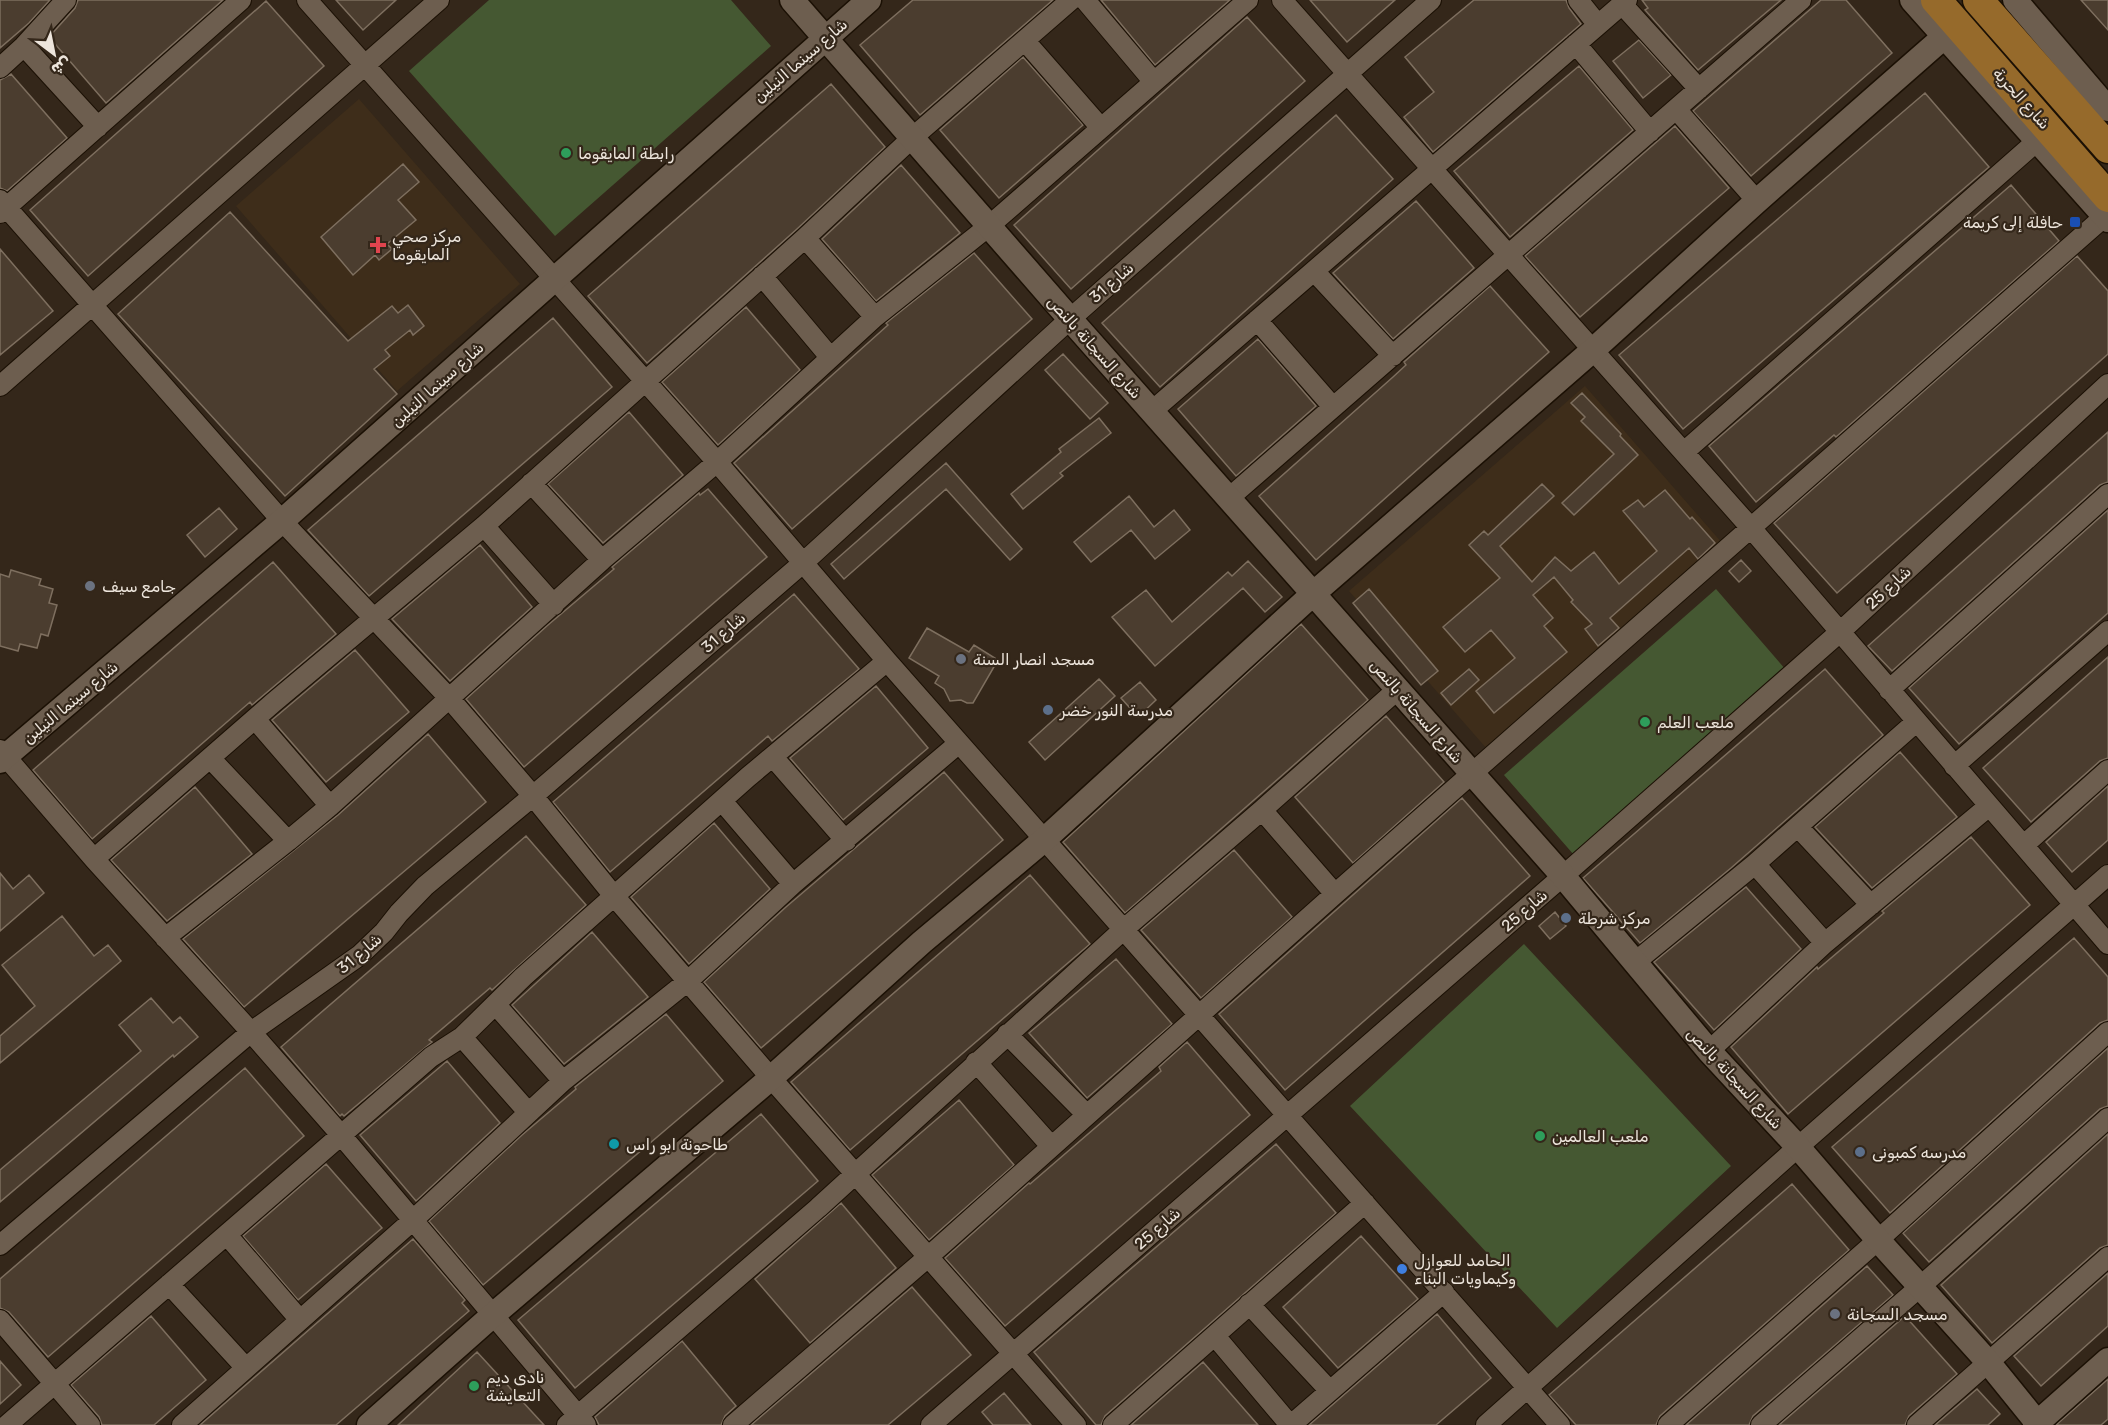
<svg xmlns="http://www.w3.org/2000/svg" width="2108" height="1425" font-family="Rubik,Vazirmatn,sans-serif">
<rect width="100%" height="100%" fill="#34271a"/>
<path fill="#3e2d1a" d="M359,99l161,185 -123,107 -161,-185z
M1585,386l138,158 -236,205 -138,-158z"/>
<path fill="#455832" d="M489,0h242l40,46 -216,190 -146,-165z
M1716,589l70,81 -212,185 -70,-80z
M1524,944l207,222 -174,162 -207,-222z"/>
<path fill="#4b3d2f" stroke="#7e6f5f" stroke-width="1.5" d="M0,0h50l-21,23 -29,25z
M78,0h145l-117,103 -57,-66 26,-29z
M336,0h60l-33,30z
M913,0h140l-133,115 -60,-70z
M1101,0h129l-75,65z
M1310,0h85l-48,42z
M1474,0h92l3,8 12,16 -148,128 -29,-35 30,-25 -29,-35z
M1642,0h139l-83,70 -53,-60 3,-2z
M1821,0h25l46,53 -141,123 -58,-65z
M2081,0h27v30z
M266,1l58,65 -236,210 -58,-66z
M1247,17l58,64 -234,208 -57,-64z
M1639,40l32,35 -28,23 -30,-37z
M1023,57l60,68 -84,73 -59,-68z
M1579,66l54,64 -123,107 -56,-66z
M11,74l56,64 -60,53 -7,-3v-108z
M831,84l54,63 -88,82 -150,134 -59,-67z
M1925,93l64,74 -306,262 -64,-74z
M1336,115l57,64 -233,208 -58,-64z
M1675,126l54,62 -149,129 -55,-61z
M403,164l16,18 -21,18 18,20 -29,24 5,5 -13,11 -4,-5 -22,20 -32,-38z
M901,165l59,68 -84,68 -54,-62z
M2011,185l48,56 -223,196 -2,-2 -78,67 -47,-56z
M1416,201l58,67 -81,71 -60,-66z
M230,212l118,129 44,-35 6,7 10,-8 16,21 -11,9 -3,-5 -25,20 5,6 -16,13 23,25 -112,102 -167,-182z
M0,249l53,62 -53,44z
M974,253l58,66 -240,210 -58,-66 154,-138 -2,-2z
M2077,256l31,35v63l-271,239 -63,-70z
M1490,286l59,66 -233,208 -57,-64 134,-119 13,-12 -2,-3z
M746,307l54,63 -82,75 -56,-63z
M553,318l59,69 -243,209 -61,-66z
M1258,339l58,67 -80,70 -58,-67z
M1063,354l45,49 -18,16 -45,-49z
M1582,393l39,41 -1,2 18,19 -64,60 -12,-12 52,-49 -33,-33 4,-4 -14,-14z
M629,412l54,63 -80,68 -55,-59z
M1099,418l12,15 -51,40 3,3 -40,33 -12,-15 50,-42 -2,-3z
M2108,432v50l-8,3 -208,186 -24,-25z
M946,463l76,86 -12,11 -64,-71 -102,90 -13,-15z
M1542,484l12,12 -54,50 32,36 23,-25 16,14 23,-19 25,32 38,-33 -34,-40 15,-11 6,7 21,-17 25,29 2,-2 23,26 -17,16 -9,-11 -79,70 9,10 -21,18 -13,-17 7,-5 -21,-22 2,-2 -19,-23 -21,18 20,23 -9,8 23,26 -73,61 -18,-22 39,-33 -24,-28 -26,22 -22,-25 57,-49 -31,-33 15,-14 4,4z
M708,489l59,68 -243,210 -58,-68 82,-74 66,-56 -2,-2 87,-74 1,2z
M1129,496l25,31 20,-17 16,20 -35,29 -24,-29 -40,32 -17,-20z
M219,508l18,21 -32,28 -18,-22z
M2108,510v103l-149,131 -50,-56z
M480,545l52,62 -82,74 -58,-62z
M1741,560l10,11 -12,11 -10,-11z
M1248,561l34,36 -17,15 -22,-24 -88,78 -43,-49 34,-27 26,32 56,-50 4,4z
M273,562l63,72 -84,71 -2,-3 -158,137 -59,-69z
M11,570l30,9 -2,6 14,4 -4,14 8,2 -9,31 -7,-2 -4,14 -17,-4 -2,7 -18,-5v-72l9,3z
M1369,589l69,82 -17,14 -68,-82z
M794,594l65,75 -87,72 -4,-5 -158,136 -57,-70z
M1301,624l67,76 -243,213 -62,-71z
M927,628l42,24 5,-7 24,15 -25,43h-6l-6,-3 -11,1 -6,-12 -9,-6 4,-7 -30,-18z
M355,650l54,62 -83,70 -54,-62z
M2108,657v101l-8,3 -69,61 -48,-54z
M1469,669l10,11 -28,25 -10,-12z
M1825,669l58,66 -152,133 -91,75 -57,-65z
M1099,679l16,17 -70,64 -16,-18z
M1140,682l16,18 -18,17 -17,-19z
M876,686l52,62 -85,72 -53,-62z
M1386,716l58,66 -91,81 -58,-66z
M428,734l58,68 -242,205 -61,-68 155,-124z
M1900,752l57,65 -85,71 -57,-61z
M944,772l59,68 -242,208 -57,-66 82,-75z
M2108,786v54l-36,32 -26,-30z
M195,787l57,67 -85,67 -56,-61z
M1462,798l68,78 -245,214 -66,-76z
M714,823l56,66 -81,75 -58,-67z
M526,836l60,69 -94,85 -2,-2 -61,52 3,2 -88,74 -2,-2 -2,2 -59,-69z
M1971,837l59,68 -242,209 -57,-67 86,-80 1,2 66,-56 -2,-2z
M1234,850l58,67 -91,81 -60,-68z
M0,873l13,16 16,-14 15,18 -44,38z
M1030,875l60,69 -240,206 -59,-68z
M1746,887l55,62 -87,81 -60,-68z
M1555,912l11,14 -16,13 -11,-13z
M62,916l32,40 14,-11 13,16 -121,102v-27l35,-30 -33,-41z
M592,932l56,65 -84,67 -52,-59z
M2074,938l34,39v43l-8,3 -210,190 -58,-66z
M1116,959l56,65 -85,74 -58,-65z
M151,998l22,25 7,-6 18,20 -24,20 -1,-2 -173,147v-32l141,-119 -22,-26z
M666,1014l57,67 -240,204 -54,-64 93,-86 54,-46 -1,-2z
M1187,1042l63,73 -245,211 -60,-68 84,-75 1,1 131,-113 -2,-4z
M2108,1048v58l-8,3 -171,153 -26,-29z
M447,1061l53,62 -84,78 -56,-66z
M245,1068l59,68 -256,221 -39,-45 -9,-4v-29z
M959,1100l55,65 -85,75 -57,-65z
M761,1114l57,67 -243,207 -57,-68z
M2108,1134v111l-8,3 -108,95 -51,-58z
M1276,1144l60,69 -231,203 -4,9h-5l-62,-73z
M326,1164l56,64 -84,72 -55,-64z
M1792,1184l57,66 -189,166 -4,9h-80l-27,-30z
M841,1203l55,65 -86,75 -55,-64z
M1361,1236l57,63 -80,69 -55,-61z
M413,1239l52,61 -3,3 7,8 -133,114h-136z
M1867,1266l26,29 -140,121 -4,9h-63z
M2108,1273v53l-67,60 -27,-30z
M912,1287l59,68 -83,70h-137z
M1437,1314l54,64 -55,47h-127z
M151,1316l55,64 -52,45h-52l-3,-8 -28,-32z
M1905,1316l52,58 -48,42 -4,9h-126z
M682,1341l54,65 -11,10 -4,9h-122l-4,-8z
M477,1352l67,73h-146z
M0,1361l21,24 -21,19z
M1203,1362l55,63h-127z
M2108,1379v40l-7,6h-45z
M1977,1389l23,25 -12,11h-53z
M1004,1393l27,32h-38l-11,-13z"/>
<g fill="none" stroke-linecap="round" stroke-linejoin="round">
<defs>
<path id="minor" d="M307,0l410,462 170,199 673,764
M1085,0l69,82
M1282,0l469,528 357,416
M1578,0l20,25
M1622,4l77,85
M1025,41l76,87
M1576,44l74,88
M24,46l74,81
M0,68l24,-22 42,-46
M1676,109l81,92
M0,200l282,321 168,178 83,97 81,100 157,182 305,347
M0,213l241,-213
M805,238l70,79
M1314,271l79,85
M762,276l68,81
M1257,320l76,87
M0,386l439,-386
M1152,411l475,-411
M1684,452l353,-311
M531,483l71,77
M1229,498l572,-498
M484,526l70,79
M1889,690l219,-196
M255,719l75,87
M0,750l94,109 157,173 90,103 245,290
M773,757l73,84
M210,758l78,83
M1954,766l154,-135
M722,801l71,83
M1262,810l73,84
M1798,827l73,78
M2024,845l84,-75
M94,859l180,-157 210,-176 321,-288 107,-100 159,-138
M1755,864l70,79
M165,938l123,-97 42,-35 272,-246 115,-98 158,-145 114,-91 259,-226
M1634,963l121,-99 161,-142
M496,1005l67,76
M1007,1034l80,81
M462,1037l66,75
M1709,1051l116,-108 164,-137
M976,1062l75,84
M227,1235l73,85
M0,1245l251,-213 109,-77 24,-23 15,-19 26,-27 108,-90 271,-234 266,-243 361,-319
M169,1284l77,84
M1249,1304l81,87
M0,1320l90,105
M1215,1336l75,89
M7,1425l401,-348 23,-20 31,-20 61,-60 225,-200 139,-116
M182,1425l230,-204 151,-140 125,-100 105,-97 166,-141
M567,1425l251,-217 306,-279 138,-119 136,-121
M733,1425l195,-168 407,-363 770,-678
M931,1425l632,-549 278,-245 267,-247
M1113,1425l252,-222
M1291,1425l153,-133
M1486,1425l312,-278 310,-272
M1668,1425l210,-185 230,-208
M1761,1425l160,-139 187,-168
M1917,1425l191,-168"/>
<path id="tertiary" d="M792,0l278,319 493,557 146,175 89,96 80,93 110,122 51,63
M1912,0l196,220
M2015,0l93,109
M0,761l282,-240 587,-521
M369,1425l124,-110 278,-237 151,-136 123,-103 269,-246 279,-243 164,-149 188,-165
M2035,1425l73,-65"/>
<path id="primary" d="M1936,0l172,197
M1978,0l130,148"/>
</defs>
<use href="#minor" stroke="#1b1004" stroke-width="22"/>
<use href="#tertiary" stroke="#1b1004" stroke-width="27"/>
<use href="#primary" stroke="#1b1004" stroke-width="33"/>
<use href="#minor" stroke="#6d5e4f" stroke-width="20"/>
<use href="#tertiary" stroke="#6d5e4f" stroke-width="24"/>
<use href="#primary" stroke="#966a2b" stroke-width="30"/>
</g>
<g fill="#2e9e5b" stroke="#34271a" stroke-width="2">
<circle cx="566" cy="153" r="6"/>
<circle cx="1645" cy="722" r="6"/>
<circle cx="1540" cy="1136" r="6"/>
<circle cx="474" cy="1386" r="6"/>
</g>
<rect fill="#1a4fb4" stroke="#34271a" stroke-width="2" x="2069" y="216" width="12" height="12" rx="3"/>
<path fill="#e0444e" stroke="#34271a" stroke-width="2" d="M375 236h6v6h6v6h-6v6h-6v-6h-6v-6h6z"/>
<g fill="#6b7280" stroke="#34271a" stroke-width="2">
<circle cx="90" cy="586" r="6"/>
<circle cx="961" cy="659" r="6"/>
<circle cx="1835" cy="1314" r="6"/>
</g>
<g fill="#5c6f8a" stroke="#34271a" stroke-width="2">
<circle cx="1048" cy="710" r="6"/>
<circle cx="1566" cy="918" r="6"/>
<circle cx="1860" cy="1152" r="6"/>
</g>
<circle fill="#0f9aa8" stroke="#34271a" stroke-width="2" cx="614" cy="1144" r="6"/>
<circle fill="#3f7fe0" stroke="#34271a" stroke-width="2" cx="1402" cy="1269" r="6"/>
<g text-anchor="middle" stroke-width="4.5" stroke-linejoin="round" paint-order="stroke">
<g font-size="16" fill="#ede5dc" stroke="#34271a">
<text transform="translate(800 60) rotate(-41)" y="6">شارع سينما النيلين</text>
<text transform="translate(2022 98) rotate(48)" y="6">شارع الحرية</text>
<text transform="translate(1111 282) rotate(-41)" y="6">شارع 31</text>
<text transform="translate(1095 347) rotate(48)" y="6">شارع السجانة بالنص</text>
<text transform="translate(437 384) rotate(-42)" y="6">شارع سينما النيلين</text>
<text transform="translate(1888 587) rotate(-43)" y="6">شارع 25</text>
<text transform="translate(723 632) rotate(-41)" y="6">شارع 31</text>
<text transform="translate(70 702) rotate(-40)" y="6">شارع سينما النيلين</text>
<text transform="translate(1417 711) rotate(49)" y="6">شارع السجانة بالنص</text>
<text transform="translate(1524 910) rotate(-41)" y="6">شارع 25</text>
<text transform="translate(359 953) rotate(-40)" y="6">شارع 31</text>
<text transform="translate(1735 1078) rotate(47)" y="6">شارع السجانة بالنص</text>
<text transform="translate(1157 1228) rotate(-41)" y="6">شارع 25</text>
</g>
<g font-size="16" fill="#ede5dc" stroke="#34271a" text-anchor="start">
<text x="578" y="159">رابطة المايقوما</text>
<text x="2063" y="228" text-anchor="end">حافلة إلى كريمة</text>
<text x="392" y="242">مركز صحي<tspan x="392" dy="18">المايقوما</tspan></text>
<text x="102" y="592">جامع سيف</text>
<text x="973" y="665">مسجد انصار السنة</text>
<text x="1060" y="716">مدرسة النور خضر</text>
<text x="1657" y="728">ملعب العلم</text>
<text x="1578" y="924">مركز شرطة</text>
<text x="1552" y="1142">ملعب العالمين</text>
<text x="626" y="1150">طاحونة ابو راس</text>
<text x="1872" y="1158">مدرسه كمبونى</text>
<text x="1414" y="1266">الحامد للعوازل<tspan x="1414" dy="18">وكيماويات البناء</tspan></text>
<text x="1847" y="1320">مسجد السجانة</text>
<text x="486" y="1383">نادى ديم<tspan x="486" dy="18">التعايشة</tspan></text>
</g>
</g>
<g transform="translate(54 54) rotate(148)" stroke="#34271a" stroke-width="4.5" paint-order="stroke">
<path d="M0-4.5L10 22L0 15L-10 22Z" fill="#ede5dc"/>
<text y="-9" font-size="16" font-weight="bold" text-anchor="middle" fill="#ede5dc">ش</text>
</g>
</svg>
